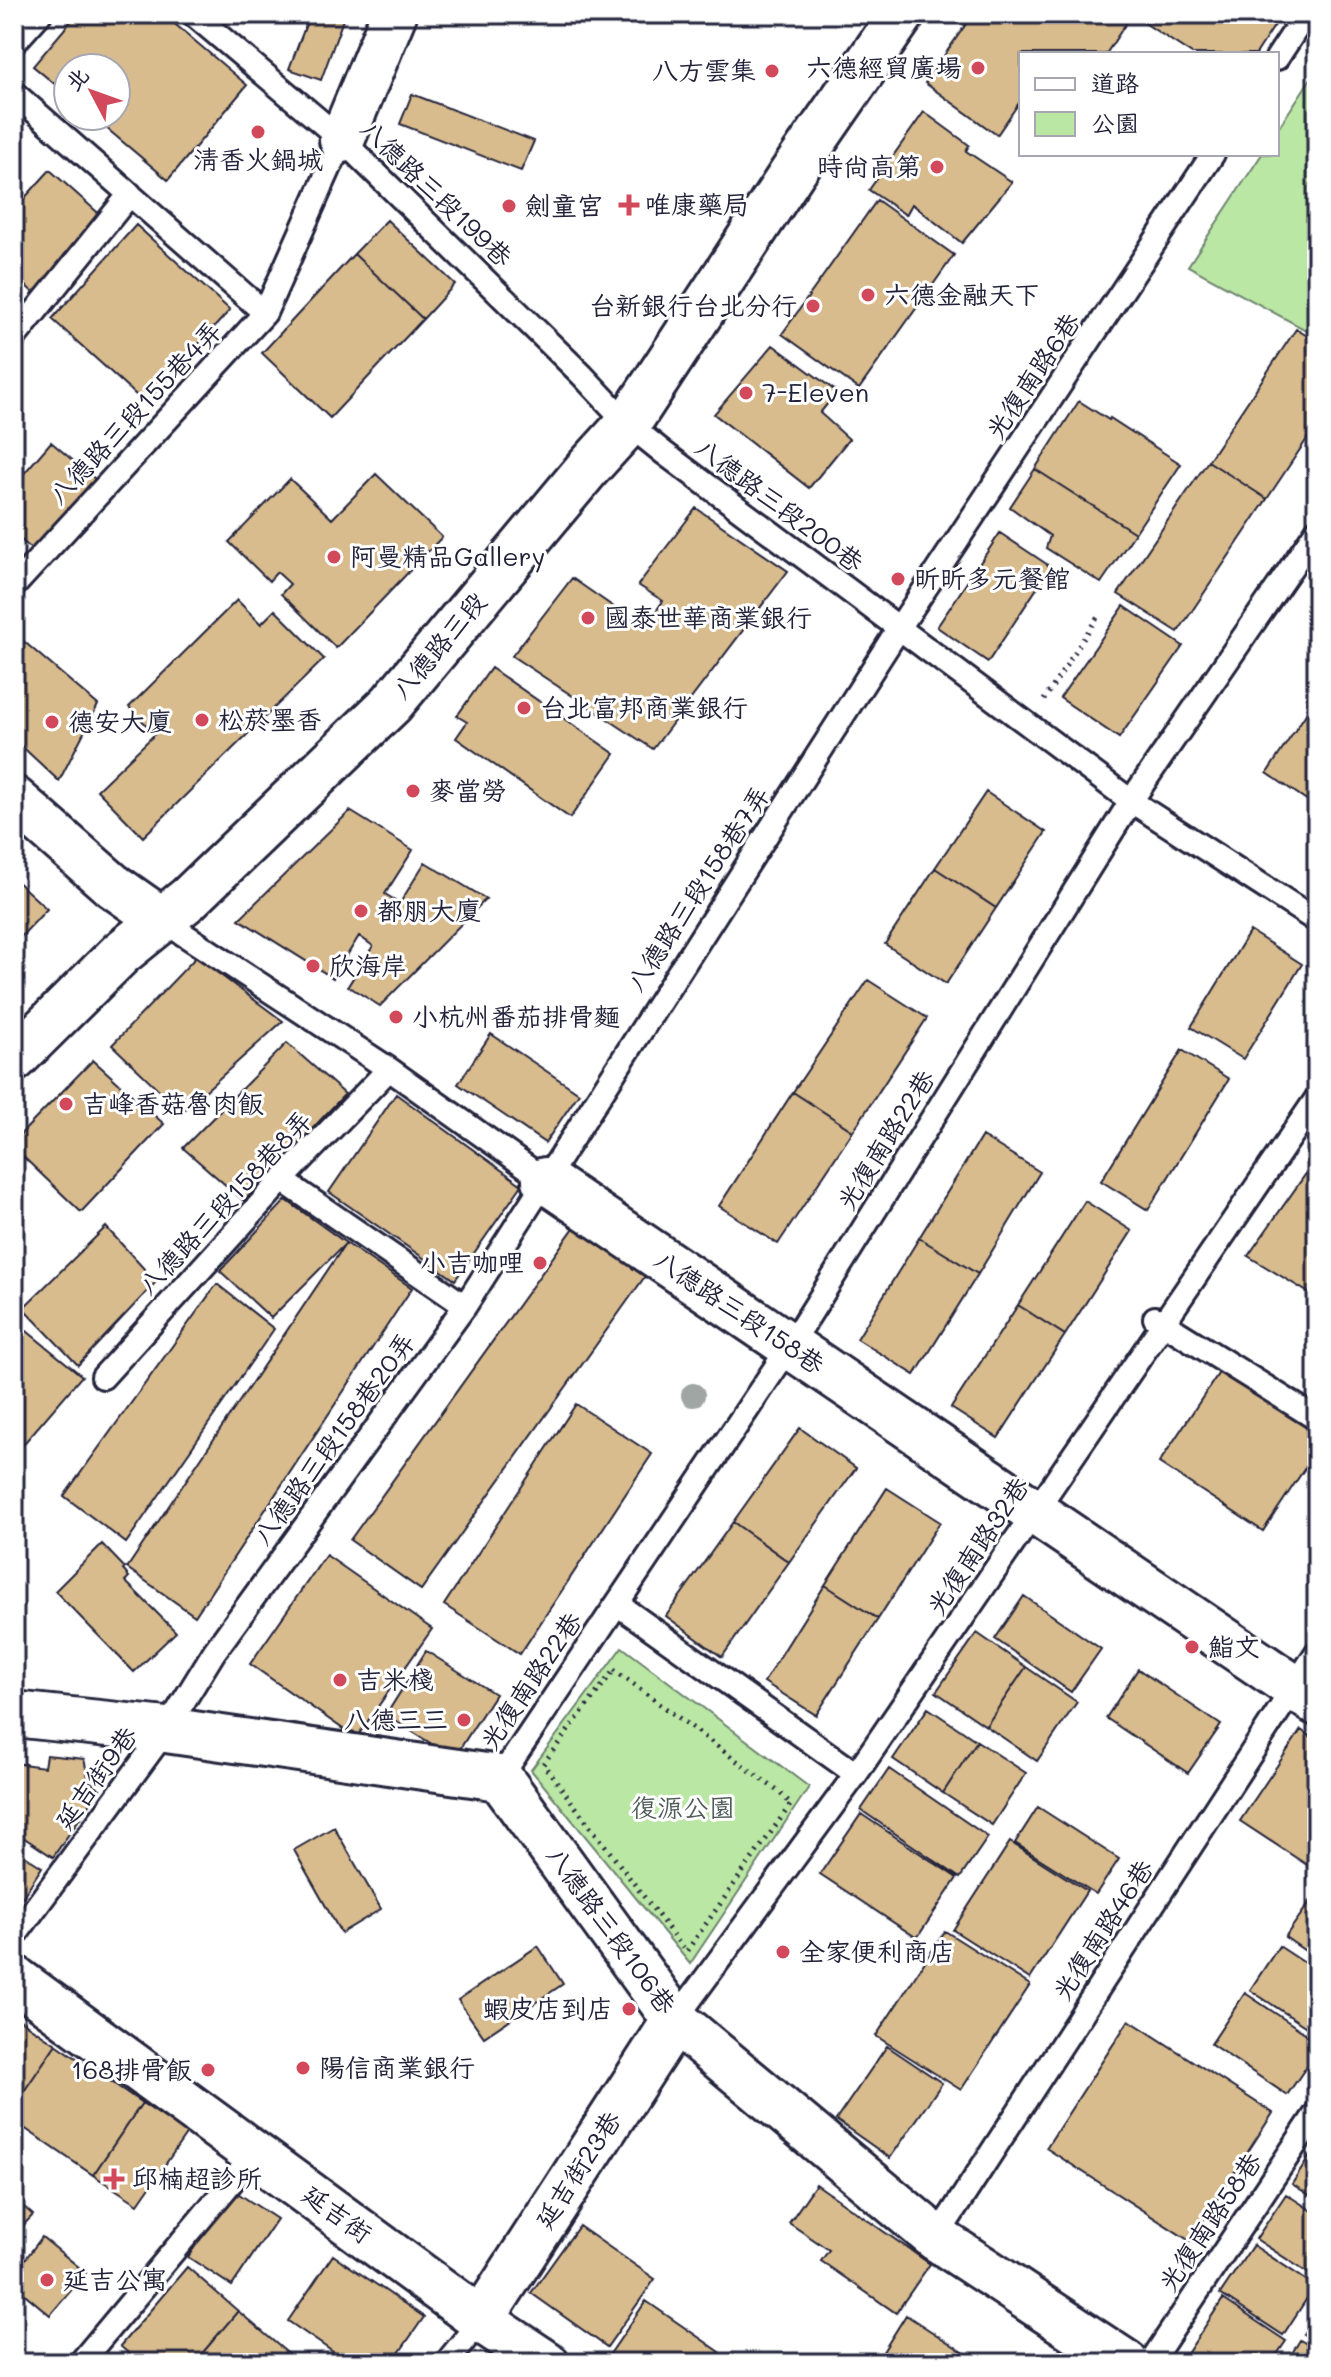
<svg xmlns="http://www.w3.org/2000/svg" width="1331" height="2377" font-family="Mali,'LXGW WenKai TC',sans-serif">
<rect width="100%" height="100%" fill="#fff"/>
<filter id="ink" filterUnits="userSpaceOnUse"><feTurbulence type="fractalNoise" baseFrequency=".0125" numOctaves="2"/><feDisplacementMap in="SourceGraphic" scale="16" xChannelSelector="R" yChannelSelector="G"/><feConvolveMatrix kernelMatrix="1 2 1 2 8 2 1 2 1" color-interpolation-filters="sRGB"/></filter>
<g filter="url(#ink)">
<path fill="#bae7a4" stroke="#6e8470" stroke-width="2" d="M1317,69v267l-129,-70 74,-112h15v-24z
M622,1647l187,140 -119,177 -159,-194z"/>
<path fill="#d9bc8d" stroke="#22223b" stroke-width="2" d="M77,14h86l84,71 -79,95 -76,-64h24v-48h-48v27l-35,-29z
M310,14h35l-24,66 -32,-11z
M973,14h159l-26,40h-85v46l-24,35 -72,-52z
M1149,14h133l-26,40h-64l-49,-32z
M412,94l122,47 -13,30 -121,-47z
M924,112l45,33 -3,6 46,31 -50,61 -50,-39 -6,11 -37,-25z
M50,170l55,49 -69,76 -22,-20v-79l7,6z
M877,200l77,55 -95,134 -77,-55z
M387,220l68,64 -32,35 -69,-65z
M136,225l94,85 -85,93 -93,-84z
M354,254l69,65 -93,99 -68,-65z
M1296,329l21,13v82l-50,75 -59,-38z
M773,345l64,47 -17,21 29,26 -40,49 -95,-74z
M1079,401l30,19 1,-2 71,46 -46,69 -100,-64z
M51,442l44,37 -61,72 -20,-17v-49z
M1208,461l59,38 -89,133 -60,-38z
M1035,469l100,64 -34,50 -55,-35 4,-12 -40,-29z
M376,474l66,63 -106,111 -55,-54 9,-10 -13,-12 -8,9 -40,-39 61,-63 42,40z
M696,508l92,63 -135,178 -141,-93 60,-78 72,50 19,-27 -25,-16z
M1000,533l51,34 -63,95 -51,-35z
M237,600l24,24 14,-14 49,49 -181,178 -46,-47 58,-56 -26,-27z
M1124,606l59,40 -64,92 -59,-40z
M14,633l84,72 -39,76 -45,-42z
M491,668l124,86 -45,64 -114,-80 11,-16 -10,-6z
M1317,697v110l-50,-34z
M986,792l60,40 -50,76 -61,-40z
M350,811l63,39 -28,44 15,9 25,-41 61,37 -106,107 -32,-20 25,-40 -14,-10 -26,42 -94,-59z
M935,868l61,40 -50,76 -61,-40z
M14,879l33,30 -33,35z
M1250,931l52,33 -59,95 -52,-32z
M196,957l87,64 -101,91 -70,-67z
M868,980l59,38 -74,113 -60,-39z
M491,1034l88,59 -34,50 -87,-59z
M287,1043l58,51 -101,107 -61,-53z
M1182,1050l47,29 -81,131 -47,-29z
M93,1060l71,64 -83,88 -67,-64v-7z
M793,1092l60,39 -75,113 -59,-38z
M396,1094l126,91 -67,95 -126,-88z
M982,1136l58,36 -62,102 -59,-36z
M1317,1158v140l-69,-42z
M286,1200l60,43 -75,75 -51,-47z
M1085,1201l47,30 -67,104 -47,-30z
M576,1225l70,50 -225,315 -71,-50z
M106,1227l50,55 -78,83 -55,-57z
M919,1238l59,36 -63,101 -58,-36z
M346,1243l66,45 -217,328 -68,-48z
M217,1284l57,45 -148,214 -62,-47z
M1018,1305l47,30 -67,103 -47,-30z
M17,1323l65,53 -68,79v-129z
M1224,1365l93,61v24l-54,81 -104,-68z
M576,1404l76,50 -132,200 -76,-49z
M800,1428l56,40 -67,94 -56,-40z
M887,1488l53,34 -62,97 -53,-34z
M733,1522l56,40 -67,95 -56,-41z
M102,1544l23,24 -2,2 6,7 -4,4 51,51 -42,40 -79,-81z
M326,1555l106,74 -76,109 -106,-74z
M825,1585l53,34 -62,96 -52,-33z
M1024,1596l77,53 -30,43 -76,-53z
M977,1633l49,34 -40,59 -50,-34z
M426,1651l69,43 -41,64 -68,-43z
M1026,1667l51,35 -40,59 -51,-35z
M1138,1669l83,56 -33,48 -82,-55z
M928,1708l49,33 -34,52 -50,-34z
M1301,1730l16,11v116l-7,10 -70,-46z
M977,1741l49,32 -34,52 -49,-32z
M46,1755l38,4 5,22 11,8 -47,68 -39,-26v-68l30,4z
M889,1769l99,68 -28,41 -99,-68z
M1038,1807l81,52 -23,35 -81,-51z
M861,1814l96,64 -40,60 -97,-64z
M334,1827l47,82 -40,24 -47,-83z
M1010,1842l77,49 -57,88 -77,-49z
M14,1849l28,18 -28,43z
M1317,1892v67l-32,-22z
M945,1931l85,54 -69,105 -85,-54z
M538,1946l25,38 -79,53 -26,-37z
M1279,1946l38,25v63l-67,-44z
M1245,1993l72,48v10l-30,44 -76,-51z
M14,2016l42,28 -42,62z
M1129,2020l144,93 -83,128 -144,-93z
M56,2044l86,59 -49,72 -79,-54v-15z
M887,2046l55,37 -52,75 -54,-38z
M142,2103l45,30 -49,71 -45,-29z
M1317,2145v55l-25,-16z
M816,2184l114,80 -34,49 -75,-52 8,-11 -40,-27z
M233,2190l44,29 -45,67 -44,-29z
M1286,2194l31,20v65l-61,-40z
M14,2198l19,17 -19,20z
M579,2226l76,53 -48,68 -76,-54z
M42,2237l44,36 -36,42 -36,-30v-11z
M1253,2245l62,41 -32,49 -63,-41z
M333,2255l91,62 -32,46h-43l-61,-42z
M187,2267l51,44 -44,52h-54l-20,-17z
M1223,2299l63,42 -15,22h-90z
M646,2301l74,51 -8,11h-102l-4,-3z
M238,2311l61,52h-105z
M1317,2313v29l-13,-8z
M906,2315l74,48h-104z
M1300,2340l17,10v13h-31z"/>
<g fill="none" stroke-linecap="round" stroke-linejoin="round">
<defs>
<path id="lane" d="M193,14l149,126 240,235 46,49 36,29 467,348 186,120
M14,43l26,-29
M1277,58l29,-44
M14,93l251,220
M14,338l116,-144
M14,586l251,-273 77,-173
M162,920l227,149 156,111
M282,1180l183,126
M1155,1318l162,101
M103,1377l179,-197 107,-111
M617,1604l239,170
M500,1778l290,-432 341,-545 186,-271
M14,1937l152,-207 48,-78 251,-346 434,-678 314,-474
M675,2020l181,-246 461,-676
M936,2238l381,-586
M80,2363l174,-208
M446,2363l35,-43
M1150,2363l167,-251"/>
<path id="street" d="M342,140l52,-126
M14,799l98,86 50,35
M545,1180l772,523
M14,1714l152,16 334,48 175,242 261,218 190,125
M481,2320l194,-300"/>
<path id="secondary" d="M14,1059l107,-106 67,-54 203,-195 196,-235 41,-45 164,-251 110,-159
M14,1978l467,342 65,43"/>
</defs>
<use href="#lane" stroke="#22223b" stroke-width="28"/>
<use href="#street" stroke="#22223b" stroke-width="50"/>
<use href="#secondary" stroke="#22223b" stroke-width="50"/>
<path stroke="#22223b" stroke-width="5" stroke-dasharray="2 6" stroke-linecap="butt" d="M1044,700l56,-87
M614,1670l165,122 12,12 -105,148 -143,-188z"/>
<use href="#lane" stroke="#fff" stroke-width="22"/>
<use href="#street" stroke="#fff" stroke-width="44"/>
<use href="#secondary" stroke="#fff" stroke-width="44"/>
</g>
<circle fill="#9fa6a4" cx="693" cy="1395" r="12"/>
</g>
<g fill="#d1495b" stroke="#fff" stroke-width="3">
<circle cx="978" cy="68" r="8"/>
<circle cx="772" cy="71" r="8"/>
<circle cx="258" cy="132" r="8"/>
<circle cx="937" cy="167" r="8"/>
<path d="M625 193h8v8h8v8h-8v8h-8v-8h-8v-8h8z"/>
<circle cx="509" cy="206" r="8"/>
<circle cx="868" cy="295" r="8"/>
<circle cx="813" cy="306" r="8"/>
<circle cx="746" cy="393" r="8"/>
<circle cx="334" cy="557" r="8"/>
<circle cx="898" cy="579" r="8"/>
<circle cx="588" cy="618" r="8"/>
<circle cx="524" cy="708" r="8"/>
<circle cx="202" cy="720" r="8"/>
<circle cx="52" cy="722" r="8"/>
<circle cx="413" cy="791" r="8"/>
<circle cx="361" cy="911" r="8"/>
<circle cx="313" cy="966" r="8"/>
<circle cx="396" cy="1017" r="8"/>
<circle cx="66" cy="1104" r="8"/>
<circle cx="540" cy="1263" r="8"/>
<circle cx="1192" cy="1647" r="8"/>
<circle cx="340" cy="1680" r="8"/>
<circle cx="464" cy="1720" r="8"/>
<circle cx="783" cy="1952" r="8"/>
<circle cx="629" cy="2009" r="8"/>
<circle cx="303" cy="2068" r="8"/>
<circle cx="208" cy="2070" r="8"/>
<path d="M110 2167h8v8h8v8h-8v8h-8v-8h-8v-8h8z"/>
<circle cx="47" cy="2280" r="8"/>
</g>
<g text-anchor="middle" stroke-width="6" stroke-linejoin="round" paint-order="stroke">
<g font-size="26" fill="#22223b" stroke="#fff" text-anchor="start">
<text x="962" y="77" text-anchor="end">六德經貿廣場</text>
<text x="756" y="80" text-anchor="end">八方雲集</text>
<text x="258" y="169" text-anchor="middle">清香火鍋城</text>
<text x="921" y="176" text-anchor="end">時尚高第</text>
<text x="645" y="214">唯康藥局</text>
<text x="525" y="215">劍童宮</text>
<text x="884" y="304">六德金融天下</text>
<text x="797" y="315" text-anchor="end">台新銀行台北分行</text>
<text x="762" y="402">7-Eleven</text>
<text x="350" y="566">阿曼精品Gallery</text>
<text x="914" y="588">昕昕多元餐館</text>
<text x="604" y="627">國泰世華商業銀行</text>
<text x="540" y="717">台北富邦商業銀行</text>
<text x="218" y="729">松菸墨香</text>
<text x="68" y="731">德安大廈</text>
<text x="429" y="800">麥當勞</text>
<text x="377" y="920">都朋大廈</text>
<text x="329" y="975">欣海岸</text>
<text x="412" y="1026">小杭州番茄排骨麵</text>
<text x="82" y="1113">吉峰香菇魯肉飯</text>
<text x="524" y="1272" text-anchor="end">小吉咖哩</text>
<text x="1208" y="1656">鮨文</text>
<text x="356" y="1689">吉米棧</text>
<text x="448" y="1729" text-anchor="end">八德三三</text>
<text x="799" y="1961">全家便利商店</text>
<text x="613" y="2018" text-anchor="end">蝦皮店到店</text>
<text x="319" y="2077">陽信商業銀行</text>
<text x="192" y="2079" text-anchor="end">168排骨飯</text>
<text x="132" y="2188">邱楠超診所</text>
<text x="63" y="2289">延吉公寓</text>
</g>
<g font-size="26" fill="#22223b" stroke="#fff">
<text transform="translate(436 193) rotate(44)" y="9">八德路三段199巷</text>
<text transform="translate(1033 376) rotate(-56)" y="9">光復南路6巷</text>
<text transform="translate(135 413) rotate(-47)" y="9">八德路三段155巷4弄</text>
<text transform="translate(779 505) rotate(37)" y="9">八德路三段200巷</text>
<text transform="translate(439 646) rotate(-50)" y="9">八德路三段</text>
<text transform="translate(698 889) rotate(-57)" y="9">八德路三段158巷7弄</text>
<text transform="translate(886 1140) rotate(-58)" y="9">光復南路22巷</text>
<text transform="translate(225 1203) rotate(-47)" y="9">八德路三段158巷8弄</text>
<text transform="translate(739 1312) rotate(34)" y="9">八德路三段158巷</text>
<text transform="translate(334 1439) rotate(-54)" y="9">八德路三段158巷20弄</text>
<text transform="translate(978 1546) rotate(-56)" y="9">光復南路32巷</text>
<text transform="translate(531 1681) rotate(-56)" y="9">光復南路22巷</text>
<text transform="translate(96 1778) rotate(-54)" y="9">延吉街9巷</text>
<text transform="translate(611 1930) rotate(54)" y="9">八德路三段106巷</text>
<text transform="translate(1103 1930) rotate(-57)" y="9">光復南路46巷</text>
<text transform="translate(578 2170) rotate(-57)" y="9">延吉街23巷</text>
<text transform="translate(337 2214) rotate(36)" y="9">延吉街</text>
<text transform="translate(1210 2222) rotate(-56)" y="9">光復南路58巷</text>
</g>
<g font-size="26" fill="#505d5a" stroke="#fff">
<text x="683" y="1817">復源公園</text>
</g>
</g>
<rect width="1331" height="2377" fill="none" stroke="#fff" stroke-width="48"/>
<rect x="24" y="24" width="1283" height="2329" fill="none" stroke="#22223b" stroke-width="3" filter="url(#ink)"/>
<rect x="1019" y="52" width="260" height="104" fill="#ffffff" stroke="#a7a7b1" stroke-width="2"/>
<rect x="1035" y="78" width="40" height="12" fill="#ffffff" stroke="#a7a7b1" stroke-width="2"/>
<text x="1091" y="92" font-size="24" fill="#22223b">道路</text>
<rect x="1035" y="112" width="40" height="24" fill="#bae7a4" stroke="#a7a7b1" stroke-width="2"/>
<text x="1091" y="132" font-size="24" fill="#22223b">公園</text>
<g transform="translate(92 92) rotate(311)"><circle r="38" fill="#ffffff" stroke="#a7a7b1" stroke-width="2"/>
<path d="M0-6L14 30L0 20L-14 30Z" fill="#d1495b"/>
<text y="-12" font-size="22" font-weight="bold" text-anchor="middle" fill="#22223b">北</text>
</g>
</svg>
